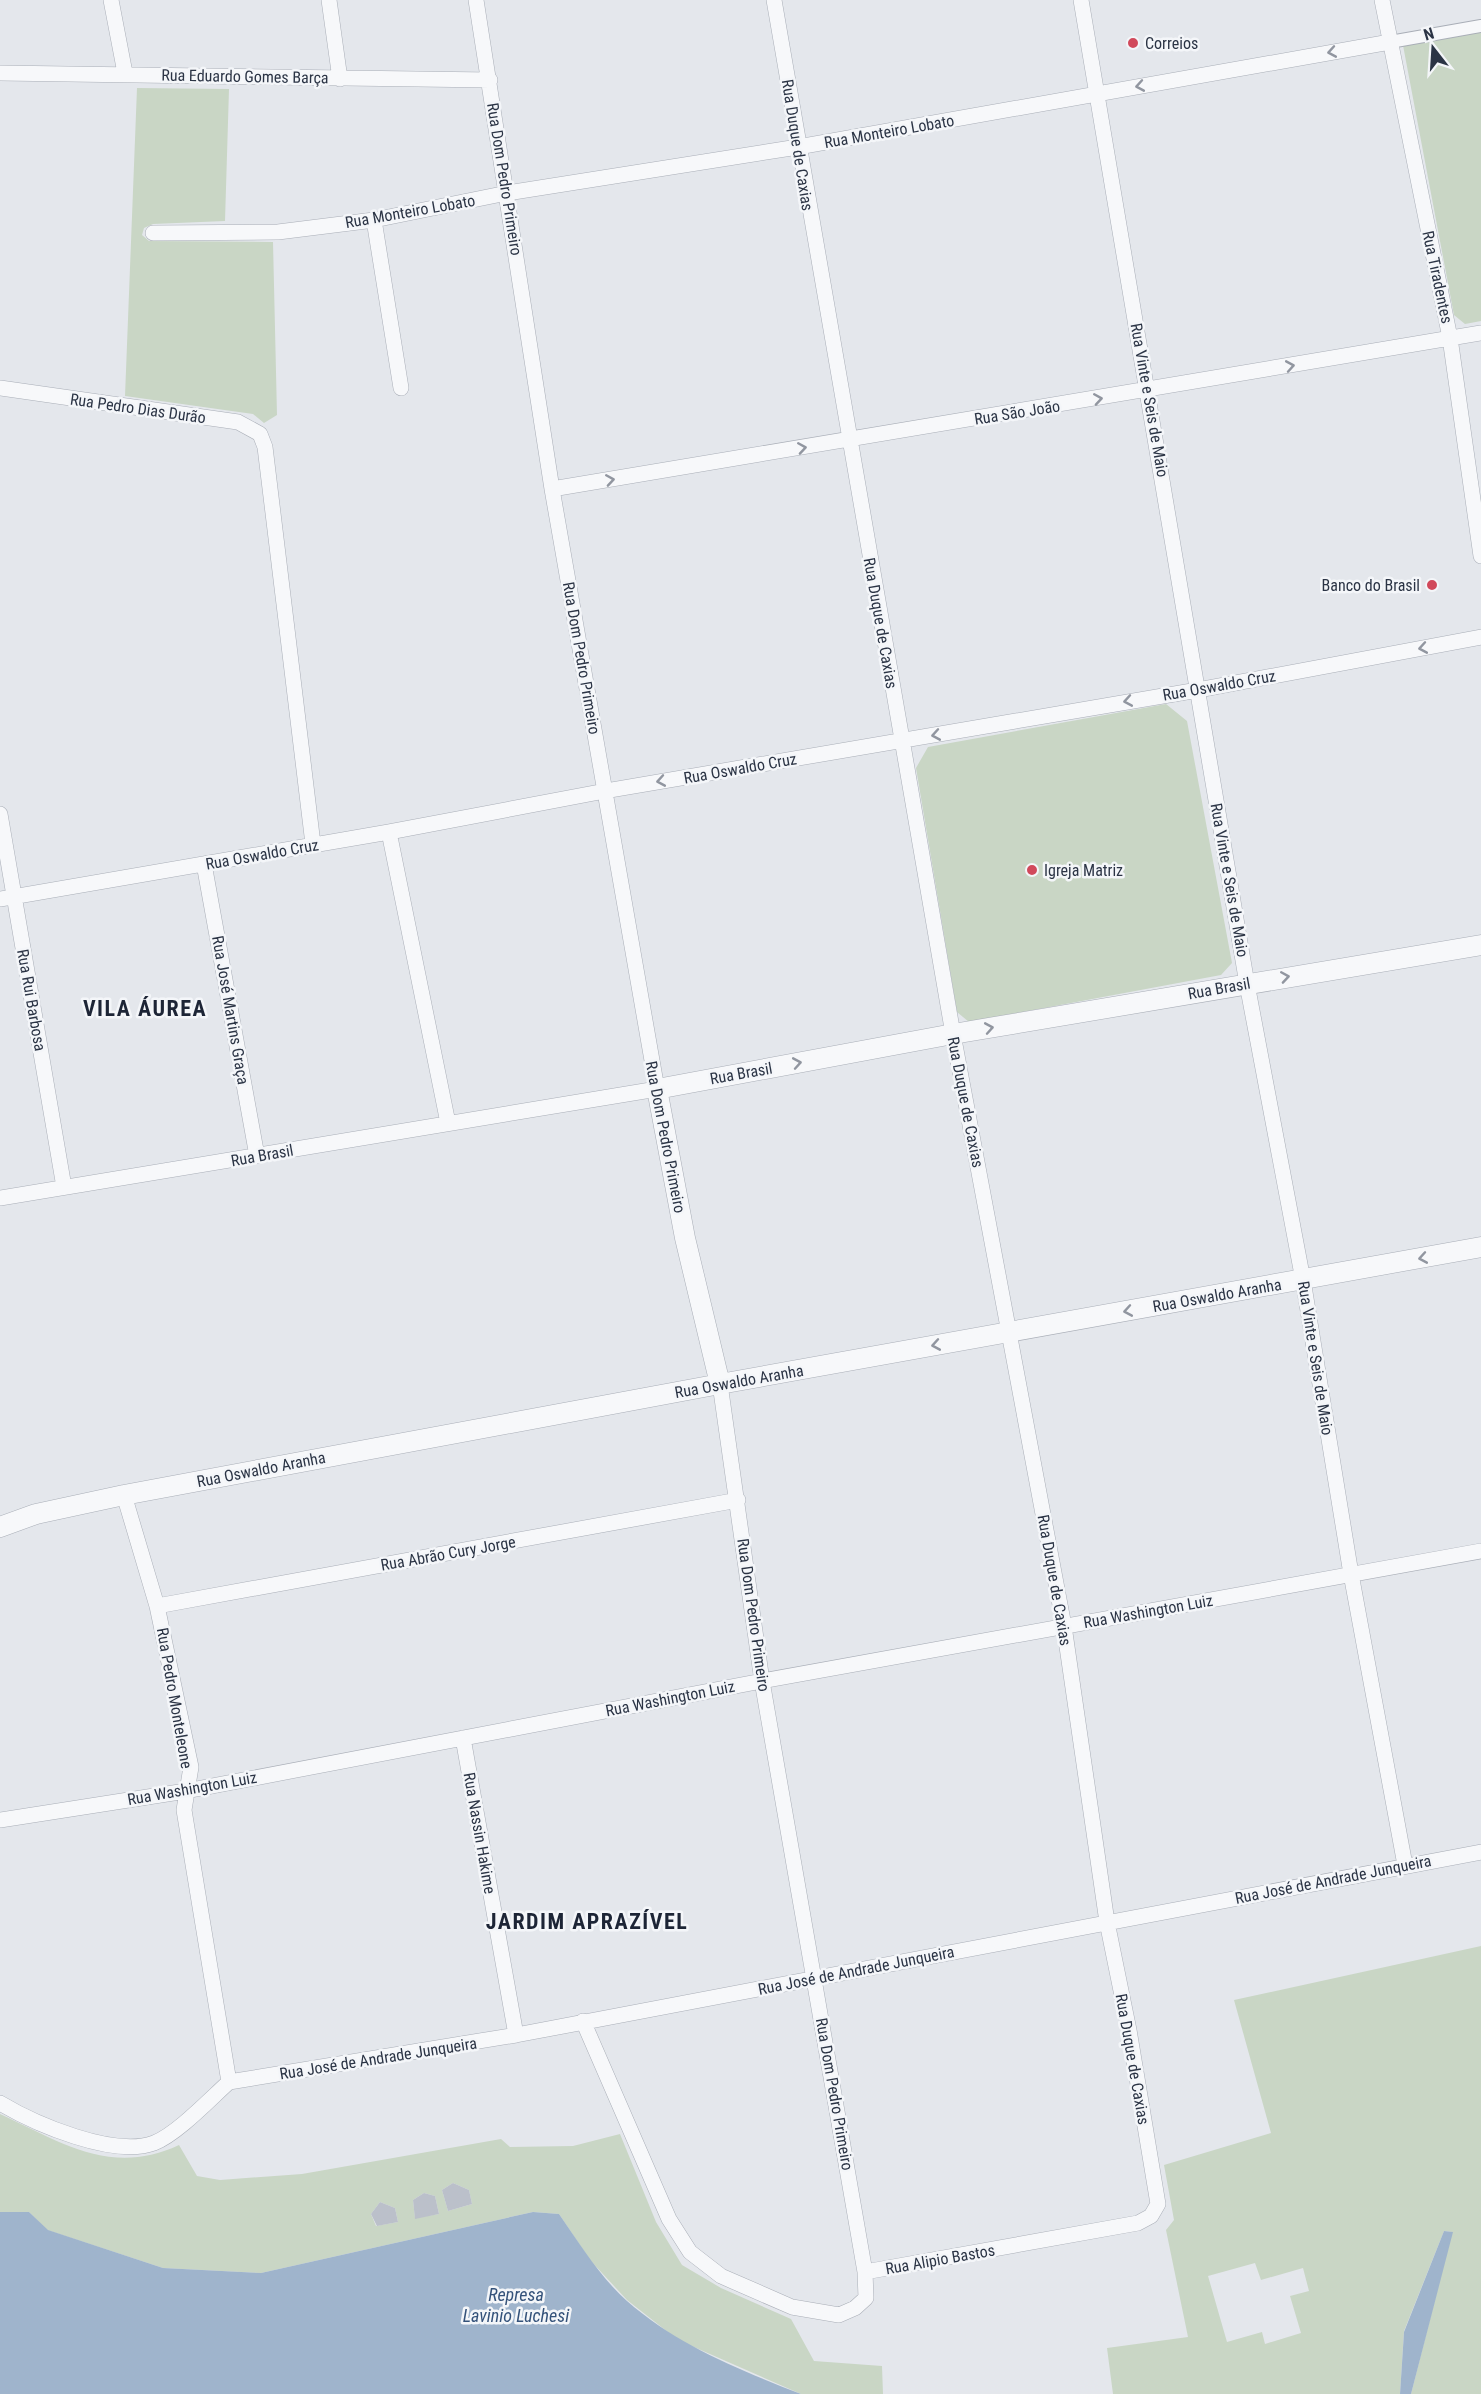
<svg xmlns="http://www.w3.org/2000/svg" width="1481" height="2394" font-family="'Roboto Condensed',sans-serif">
<rect width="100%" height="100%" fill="#e4e7ec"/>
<path fill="#c9d6c5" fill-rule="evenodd" d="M1481,26v295l-16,3 -11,-9 -52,-275z
M137,88l92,1 -4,132 -72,3 -9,4 -2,7 7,6 124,1 4,173 -13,8 -11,-9 -128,-18z
M1166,704l21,17 45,242 -11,12 -252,47 -12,-10 -41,-244 12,-21z
M1481,1946v448h-70l41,-162 -8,-1 -40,100 -4,63h-287l-6,-46 81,-11 -22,-107 8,-10 -10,-55 107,-32 -37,-133zM1255,2263l6,17 42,-12 6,23 -19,5 11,37 -36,11 -3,-12 -35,10 -19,-66z
M0,2114c61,28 111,63 179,31l18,31 23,4 82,-6 199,-35 9,8 63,-1 47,-12 36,88 26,43 39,23 70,31 23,42 68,5 1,28h-82l-123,-54 -51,-40 -37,-40 -31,-46 -26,-2 -272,61 -98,-5 -116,-38 -18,-18h-29zM453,2183l16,7 3,14 -24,7 -6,-21zM424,2193l11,3 4,18 -24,4 -2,-18zM380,2202l15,6 3,14 -22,4 -5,-12z"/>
<path fill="#9fb4cc" d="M0,2212h29l19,18 115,38 98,5 272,-61 26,2c21,30 41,63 68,87 50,44 113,69 174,93h-801z
M1444,2231l9,1 -42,162h-11l4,-62z"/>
<path fill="#bbc0ca" d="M453,2183l16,7 3,14 -24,7 -6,-21z
M424,2193l11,3 4,18 -24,5 -2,-19z
M380,2202l15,6 3,14 -21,4 -6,-12z"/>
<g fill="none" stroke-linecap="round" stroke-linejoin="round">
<defs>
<path id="pedestrian" d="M1390,42l91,-16"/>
<path id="minor" d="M111,0l14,73
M329,0l11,79
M774,0l179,1034 111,592 43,296 22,108 29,174 -7,12 -13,7 -273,49
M1081,0l166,984 56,296 48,294 54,291
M1382,0l68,338 31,218
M0,73l490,7
M374,220l27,168
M153,233l125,-1 96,-12 133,-27 291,-46 592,-105
M0,388l238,34 22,12 5,13 48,397
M552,489l929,-156
M0,814l64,373
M389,832l59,291
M204,864l53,292
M0,899l389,-67 216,-41 593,-101 283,-53
M0,1198l657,-109 -105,-600 -76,-489
M124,1495l33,111 34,161 -7,43 45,272
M157,1606l581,-106
M463,1738l53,297
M0,1820l186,-29 576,-110 719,-130
M583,2021l86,198 21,33 31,24 71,31 47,8 16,-7 11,-10 -1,-26 -103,-591 -42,-297
M229,2082l287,-47 965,-183
M0,2103c35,21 114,55 154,40 23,-9 56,-44 75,-61"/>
<path id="tertiary" d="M720,1384l-35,-146 -28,-149 296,-55 528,-89
M0,1527l36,-13 88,-19 596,-111 761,-137"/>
</defs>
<use href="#pedestrian" stroke="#a9aeb7" stroke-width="14"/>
<use href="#minor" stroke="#a9aeb7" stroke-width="16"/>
<use href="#tertiary" stroke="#a9aeb7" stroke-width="21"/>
<use href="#pedestrian" stroke="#f7f8fa" stroke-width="12"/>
<use href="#minor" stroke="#f7f8fa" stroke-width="15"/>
<use href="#tertiary" stroke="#f7f8fa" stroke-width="20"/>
</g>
<defs><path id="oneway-chevron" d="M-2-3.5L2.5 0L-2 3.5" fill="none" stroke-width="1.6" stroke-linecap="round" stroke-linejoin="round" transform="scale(1.5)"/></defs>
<g stroke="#9196a0">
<use href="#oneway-chevron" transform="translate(1332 52) rotate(170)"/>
<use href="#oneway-chevron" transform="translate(1140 86) rotate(170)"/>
<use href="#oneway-chevron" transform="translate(1290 366) rotate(-10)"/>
<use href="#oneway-chevron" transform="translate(1098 399) rotate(-9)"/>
<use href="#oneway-chevron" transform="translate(802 448) rotate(-9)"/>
<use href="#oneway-chevron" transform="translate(610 480) rotate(-9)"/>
<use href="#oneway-chevron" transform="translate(1423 648) rotate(170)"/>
<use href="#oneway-chevron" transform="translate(1128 701) rotate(170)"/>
<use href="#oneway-chevron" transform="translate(936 735) rotate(170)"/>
<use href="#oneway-chevron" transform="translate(661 781) rotate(170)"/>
<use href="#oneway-chevron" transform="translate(1285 977) rotate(-9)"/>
<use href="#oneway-chevron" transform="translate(989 1028) rotate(-10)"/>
<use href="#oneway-chevron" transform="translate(797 1063) rotate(-10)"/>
<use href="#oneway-chevron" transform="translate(1423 1258) rotate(170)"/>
<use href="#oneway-chevron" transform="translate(1128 1311) rotate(170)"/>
<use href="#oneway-chevron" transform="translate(936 1345) rotate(170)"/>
</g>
<g fill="#d1495b" stroke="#f4f6f9" stroke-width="2">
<circle cx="1133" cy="43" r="6"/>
<circle cx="1432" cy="585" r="6"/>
<circle cx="1032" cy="870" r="6"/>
</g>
<g text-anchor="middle" stroke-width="5" stroke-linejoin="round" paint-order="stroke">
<g font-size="16" fill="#2b3445" stroke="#f4f6f9" text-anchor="start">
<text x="1145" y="49">Correios</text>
<text x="1420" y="591" text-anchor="end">Banco do Brasil</text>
<text x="1044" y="876">Igreja Matriz</text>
</g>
<g font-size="16" fill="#2b3445" stroke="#f4f6f9">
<text transform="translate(245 76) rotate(1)" y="6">Rua Eduardo Gomes Barça</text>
<text transform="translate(889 131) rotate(-10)" y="6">Rua Monteiro Lobato</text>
<text transform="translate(798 145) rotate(81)" y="6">Rua Duque de Caxias</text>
<text transform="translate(505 179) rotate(81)" y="6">Rua Dom Pedro Primeiro</text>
<text transform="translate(410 211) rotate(-10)" y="6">Rua Monteiro Lobato</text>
<text transform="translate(1438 277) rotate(78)" y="6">Rua Tiradentes</text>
<text transform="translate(1150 400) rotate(80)" y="6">Rua Vinte e Seis de Maio</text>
<text transform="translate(138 408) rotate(8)" y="6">Rua Pedro Dias Durão</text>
<text transform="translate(1017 412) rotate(-9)" y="6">Rua São João</text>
<text transform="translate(881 623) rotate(80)" y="6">Rua Duque de Caxias</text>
<text transform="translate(582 658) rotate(80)" y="6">Rua Dom Pedro Primeiro</text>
<text transform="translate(1219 685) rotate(-10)" y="6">Rua Oswaldo Cruz</text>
<text transform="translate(740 768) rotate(-10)" y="6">Rua Oswaldo Cruz</text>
<text transform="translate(262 854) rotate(-10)" y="6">Rua Oswaldo Cruz</text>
<text transform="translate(1230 880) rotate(80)" y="6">Rua Vinte e Seis de Maio</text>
<text transform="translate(1219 988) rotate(-10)" y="6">Rua Brasil</text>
<text transform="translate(32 1000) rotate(80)" y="6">Rua Rui Barbosa</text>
<text transform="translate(231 1010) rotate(80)" y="6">Rua José Martins Graça</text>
<text transform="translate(741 1073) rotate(-10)" y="6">Rua Brasil</text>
<text transform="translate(966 1102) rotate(79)" y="6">Rua Duque de Caxias</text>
<text transform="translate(666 1137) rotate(79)" y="6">Rua Dom Pedro Primeiro</text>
<text transform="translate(262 1155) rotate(-10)" y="6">Rua Brasil</text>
<text transform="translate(1217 1295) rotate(-10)" y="6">Rua Oswaldo Aranha</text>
<text transform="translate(1316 1358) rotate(81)" y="6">Rua Vinte e Seis de Maio</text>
<text transform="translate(739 1381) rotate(-10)" y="6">Rua Oswaldo Aranha</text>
<text transform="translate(261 1469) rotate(-11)" y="6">Rua Oswaldo Aranha</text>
<text transform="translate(448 1553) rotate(-10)" y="6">Rua Abrão Cury Jorge</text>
<text transform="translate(1055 1580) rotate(80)" y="6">Rua Duque de Caxias</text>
<text transform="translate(1148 1611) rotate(-10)" y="6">Rua Washington Luiz</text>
<text transform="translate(754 1615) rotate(82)" y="6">Rua Dom Pedro Primeiro</text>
<text transform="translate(175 1698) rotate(80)" y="6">Rua Pedro Monteleone</text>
<text transform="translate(670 1698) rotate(-11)" y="6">Rua Washington Luiz</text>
<text transform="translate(192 1788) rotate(-10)" y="6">Rua Washington Luiz</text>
<text transform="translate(480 1833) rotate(80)" y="6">Rua Nassin Hakime</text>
<text transform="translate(1333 1879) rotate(-11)" y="6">Rua José de Andrade Junqueira</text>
<text transform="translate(856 1970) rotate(-11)" y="6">Rua José de Andrade Junqueira</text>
<text transform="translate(378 2058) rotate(-9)" y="6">Rua José de Andrade Junqueira</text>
<text transform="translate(1133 2059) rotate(80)" y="6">Rua Duque de Caxias</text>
<text transform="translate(835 2094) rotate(80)" y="6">Rua Dom Pedro Primeiro</text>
<text transform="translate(940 2259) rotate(-10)" y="6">Rua Alipio Bastos</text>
</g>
<g font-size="18" font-style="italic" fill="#34527a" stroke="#f4f6f9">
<text x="516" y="2301">Represa<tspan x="516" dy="21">Lavinio Luchesi</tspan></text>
</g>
<g font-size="22" font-weight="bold" letter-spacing="1.5" fill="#1d2536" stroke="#f4f6f9">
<text x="145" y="1016">VILA ÁUREA</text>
<text x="587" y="1929">JARDIM APRAZÍVEL</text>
</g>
</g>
<g transform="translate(1433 48) rotate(343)" stroke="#f4f6f9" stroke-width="4.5" paint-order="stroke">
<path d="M0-4.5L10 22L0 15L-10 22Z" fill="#2b3445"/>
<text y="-9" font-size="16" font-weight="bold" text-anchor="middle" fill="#2b3445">N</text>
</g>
</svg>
